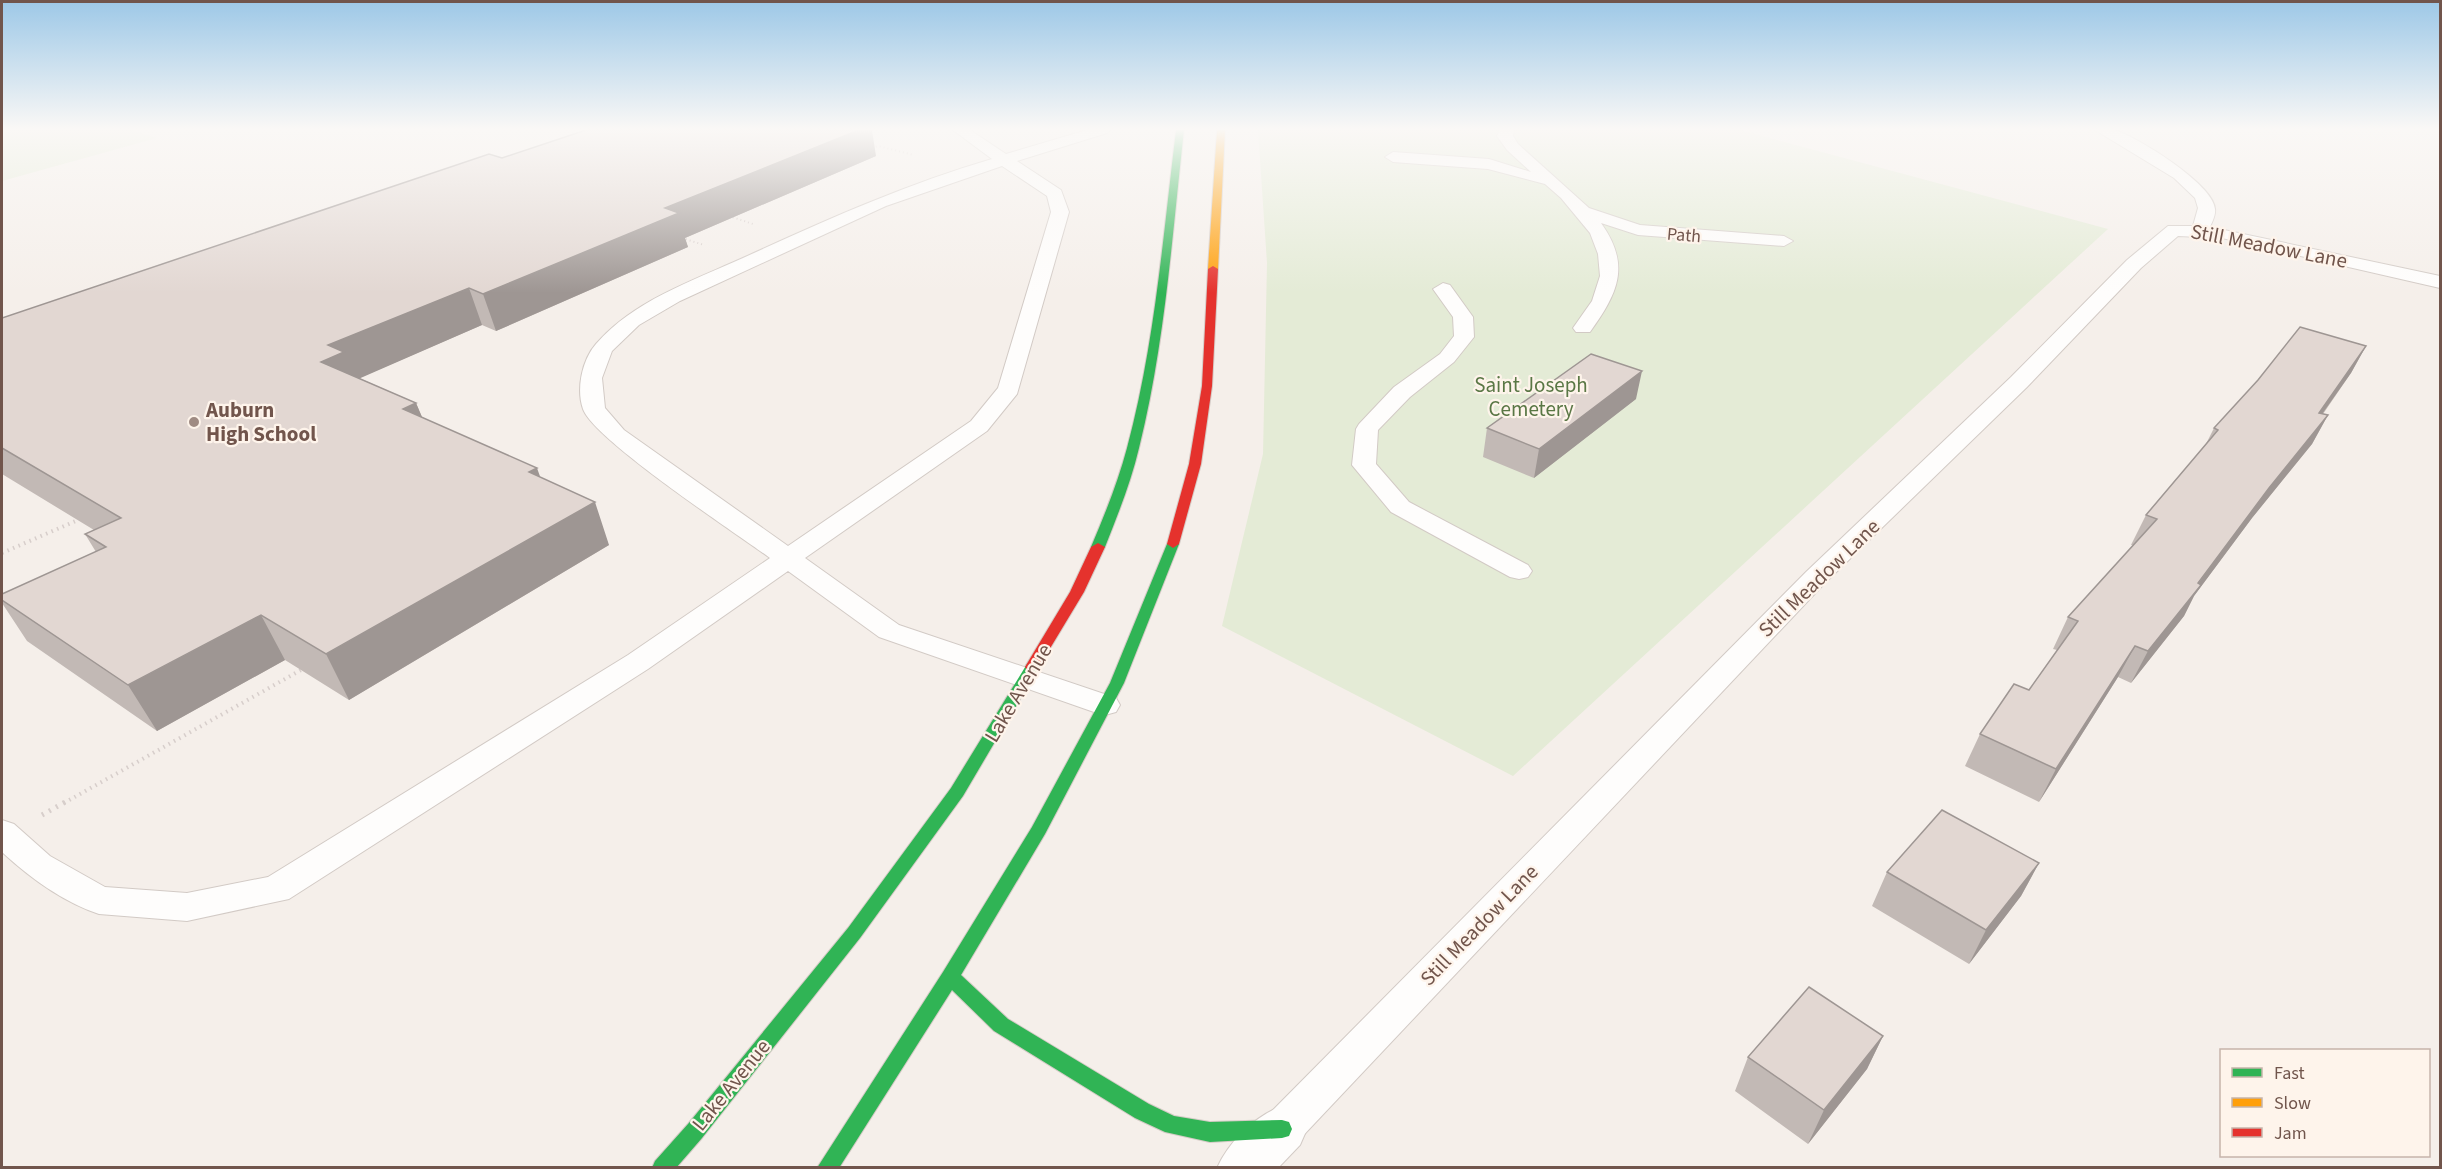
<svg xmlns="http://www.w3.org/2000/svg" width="2442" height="1169" font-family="'Source Sans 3',sans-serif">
<rect width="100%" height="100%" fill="#f5efea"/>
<path fill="#e4ebd6" d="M2,130h130l25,8 -155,43z
M1258,130h482l368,99 -595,547 -291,-150 41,-172 4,-191z"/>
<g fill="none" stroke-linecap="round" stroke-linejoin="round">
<defs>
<path id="lane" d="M953,130h17l36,24 81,-24h23l-3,3 -90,28 44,29 8,22 -52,182 -30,37 -182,127 94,67 217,73 4,7 -4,7 -11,3 -11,-3 -215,-75 -91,-66 -140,98 -359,230 -102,22 -88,-7c-36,-12 -70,-37 -97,-62v-32l12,4 36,32 55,31 82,6 81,-16 360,-222 142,-97c-33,-24 -177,-119 -187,-149 -7,-20 -1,-49 13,-65 37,-43 96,-63 147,-86 83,-38 161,-73 249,-99zM1002,166l45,30 4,16 -53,176 -27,33 -183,125 -164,-116 -19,-22 -3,-30 10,-27 27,-26 41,-24 206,-95z
M1500,130h14l-1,6 5,8 71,64 51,17 144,11 9,5 -9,5 -146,-11 -37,-12c31,43 16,71 -11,109h-14l-3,-4 19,-27 8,-25 -2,-22 -8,-21 -29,-35 -16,-14 -57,-15 -95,-7 -8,-5 8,-5 96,7 42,13 -24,-22 -10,-14z
M2095,130c6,0 14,-2 19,0 23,6 100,55 101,79 1,6 -3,13 -5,18l230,49v12l-218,-50 -44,-2 -37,32 -114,119 -203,197 -527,558 -15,6 -15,-6 -6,-13 6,-13 539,-544 205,-195 116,-117 41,-34h25l5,-18 -3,-10 -21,-20z
M1443,283l7,2 23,32 1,20 -20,25 -44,35 -32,33 -2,34 33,38 119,63 4,6 -4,6 -9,2 -9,-2 -119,-65 -39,-47 4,-36 3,-5 35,-37 46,-33 14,-18 -1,-19 -20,-28z"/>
<path id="street" d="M1282,1106l18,7 7,16 -7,16 -22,23h-61c12,-27 38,-52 65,-62z"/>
<path id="fast" d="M1176,130h8c-12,106 -19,214 -45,318 -8,34 -21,66 -34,99l-7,4 -7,-4c14,-33 27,-65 36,-99 28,-104 36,-212 49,-318z
M1173,540l6,4 -55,139 -79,151 -84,141 47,44 141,85 25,12 36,6 72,-2 7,2 3,7 -3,7 -7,2 -72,4 -45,-10 -30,-14 -141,-87 -42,-41 -113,178h-22l126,-196 89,-145 78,-144 57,-139z
M1032,662l7,5 -76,129 -103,142 -158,200 -26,30h-24l3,-7 33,-37 160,-196 103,-140 76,-124z"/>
<path id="slow" d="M1217,130h8l-7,139 -5,3 -5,-3z"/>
<path id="jam" d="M1213,266l5,3 -6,117 -11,78 -22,80 -6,4 -6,-4 22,-80 13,-78 6,-117z
M1098,543l7,4 -21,45 -47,78h-10l-2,-3 45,-75 21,-45z"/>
</defs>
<use href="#lane" stroke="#d2cac5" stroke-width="2"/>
<use href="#street" stroke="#d2cac5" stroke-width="2"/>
<use href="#fast" stroke="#d5cbc6" stroke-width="2"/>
<use href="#slow" stroke="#d5cbc6" stroke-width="2"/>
<use href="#jam" stroke="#d5cbc6" stroke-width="2"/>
<path stroke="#d7cecb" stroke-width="2" stroke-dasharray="1 3" stroke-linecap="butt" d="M872,148l6,-2 36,9
M729,216l24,8
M682,238l22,7"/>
<path stroke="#d7cecb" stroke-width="4" stroke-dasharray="1.5 4.5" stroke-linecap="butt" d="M2,553l76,-33
M64,803l237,-133"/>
<path stroke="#d7cecb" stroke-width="5" stroke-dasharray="2 6" stroke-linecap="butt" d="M42,815l25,-14"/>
<use href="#lane" fill="#fefdfc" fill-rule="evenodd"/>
<use href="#street" fill="#fefdfc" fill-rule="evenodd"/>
<use href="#fast" fill="#30b455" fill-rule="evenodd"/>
<use href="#slow" fill="#ff9f0a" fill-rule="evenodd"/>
<use href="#jam" fill="#e5322d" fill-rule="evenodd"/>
</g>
<path fill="#c2b9b5" d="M876,156l-191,82 3,9 -192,84 -14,-6 -123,53 57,25 6,14 118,60 69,68 -260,155 -64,-40 -128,71 -130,-90 -25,-38v-9l94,-42 -11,-18 9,-4 -92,-56v-156l500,-160z
M2366,346l-15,27 -28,41 5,1 -16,29 -60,74 -58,78 -10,20 -53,67 -13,-6 -79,125 -74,-36 15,-32 49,-44 28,-40 -4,-1 15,-32 65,-72h-2l15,-30 60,-71 8,-16z
M1636,399l-102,79 -51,-21 4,-29z
M2039,863l-18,33 -52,68 -97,-58 15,-34z
M1883,1036l-16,33 -59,75 -73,-53 13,-34z"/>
<path fill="#9e9693" d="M829,130h43l4,26 -191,82 3,9 -192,84 -13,-37 182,-86z
M469,288l13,37 -126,55 -35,-18 7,-17z
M2366,346l-15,27 -48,68 16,-28z
M1642,371l-6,28 -102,79 5,-29z
M416,403l17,40 -30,-34z
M2328,415l-16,29 -60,74 -58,78 -10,20 -53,67 17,-32 121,-163z
M537,468l15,42 -23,-38z
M595,502l14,43 -260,155 -23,-46z
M261,615l24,45 -128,71 -29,-46z
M2135,646l-17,31 -79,125 17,-33z
M2039,863l-18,33 -52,68 17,-34z
M1883,1036l-16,33 -59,75 16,-34z"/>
<path fill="#e2d7d2" stroke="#9e9693" stroke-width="1.5" d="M586,130h273l-194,78 14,5 -196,81 -14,-6 -141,57 16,7 -23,10 95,41 -13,6 134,59 -8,4 66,30 -269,152 -65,-39 -133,70 -126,-85v-6l104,-47 -21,-13 36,-16 -119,-70v-130l487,-164 13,4z
M2300,327l66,19 -47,67 9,2 -59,73 -71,95 3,2 -53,66 -13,-5 -79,123 -76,-35 34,-50 15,6 49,-69 -10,-4 89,-98 -11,-4 72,-85 -4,-2 44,-48z
M1591,354l51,17 -103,78 -52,-21z
M1942,810l97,53 -53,67 -99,-58z
M1809,987l74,49 -59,74 -76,-53z"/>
<linearGradient id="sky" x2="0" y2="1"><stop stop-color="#9dc8e7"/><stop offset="0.44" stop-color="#faf8f6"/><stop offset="1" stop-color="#faf8f6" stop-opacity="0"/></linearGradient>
<rect width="2442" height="293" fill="url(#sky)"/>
<circle fill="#9f8b83" stroke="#fef4eb" stroke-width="2" cx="194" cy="422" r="6"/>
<g text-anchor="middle" stroke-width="4.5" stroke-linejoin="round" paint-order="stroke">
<g font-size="18" fill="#71554c" stroke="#fef4eb">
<text transform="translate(1684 235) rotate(5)" y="6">Path</text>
</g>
<g font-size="21" fill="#71554c" stroke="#fef4eb">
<text transform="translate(2269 246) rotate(11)" y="7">Still Meadow Lane</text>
<text transform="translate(1819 578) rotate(-44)" y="7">Still Meadow Lane</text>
<text transform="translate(1018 693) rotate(-59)" y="7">Lake Avenue</text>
<text transform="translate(1479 925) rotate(-46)" y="7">Still Meadow Lane</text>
<text transform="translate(731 1085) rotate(-51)" y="7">Lake Avenue</text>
</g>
<g font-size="21" fill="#5a7745" stroke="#fef4eb">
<text x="1531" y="392">Saint Joseph<tspan x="1531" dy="24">Cemetery</tspan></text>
</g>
<g font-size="21" font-weight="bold" fill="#71554c" stroke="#fef4eb" text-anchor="start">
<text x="206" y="417">Auburn<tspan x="206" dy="24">High School</tspan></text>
</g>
</g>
<rect width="2442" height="1169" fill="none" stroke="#71554c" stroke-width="6"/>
<rect x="2220" y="1049" width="210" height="108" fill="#fef4eb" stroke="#c6b4ab" stroke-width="1.5"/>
<rect x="2232" y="1068" width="30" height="9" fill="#30b455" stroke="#c6b4ab" stroke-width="1.5"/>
<text x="2274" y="1079" font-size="18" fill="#71554c">Fast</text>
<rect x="2232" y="1098" width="30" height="9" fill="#ff9f0a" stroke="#c6b4ab" stroke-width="1.5"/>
<text x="2274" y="1109" font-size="18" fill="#71554c">Slow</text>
<rect x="2232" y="1128" width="30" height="9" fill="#e5322d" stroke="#c6b4ab" stroke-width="1.5"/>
<text x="2274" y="1139" font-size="18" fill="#71554c">Jam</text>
</svg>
